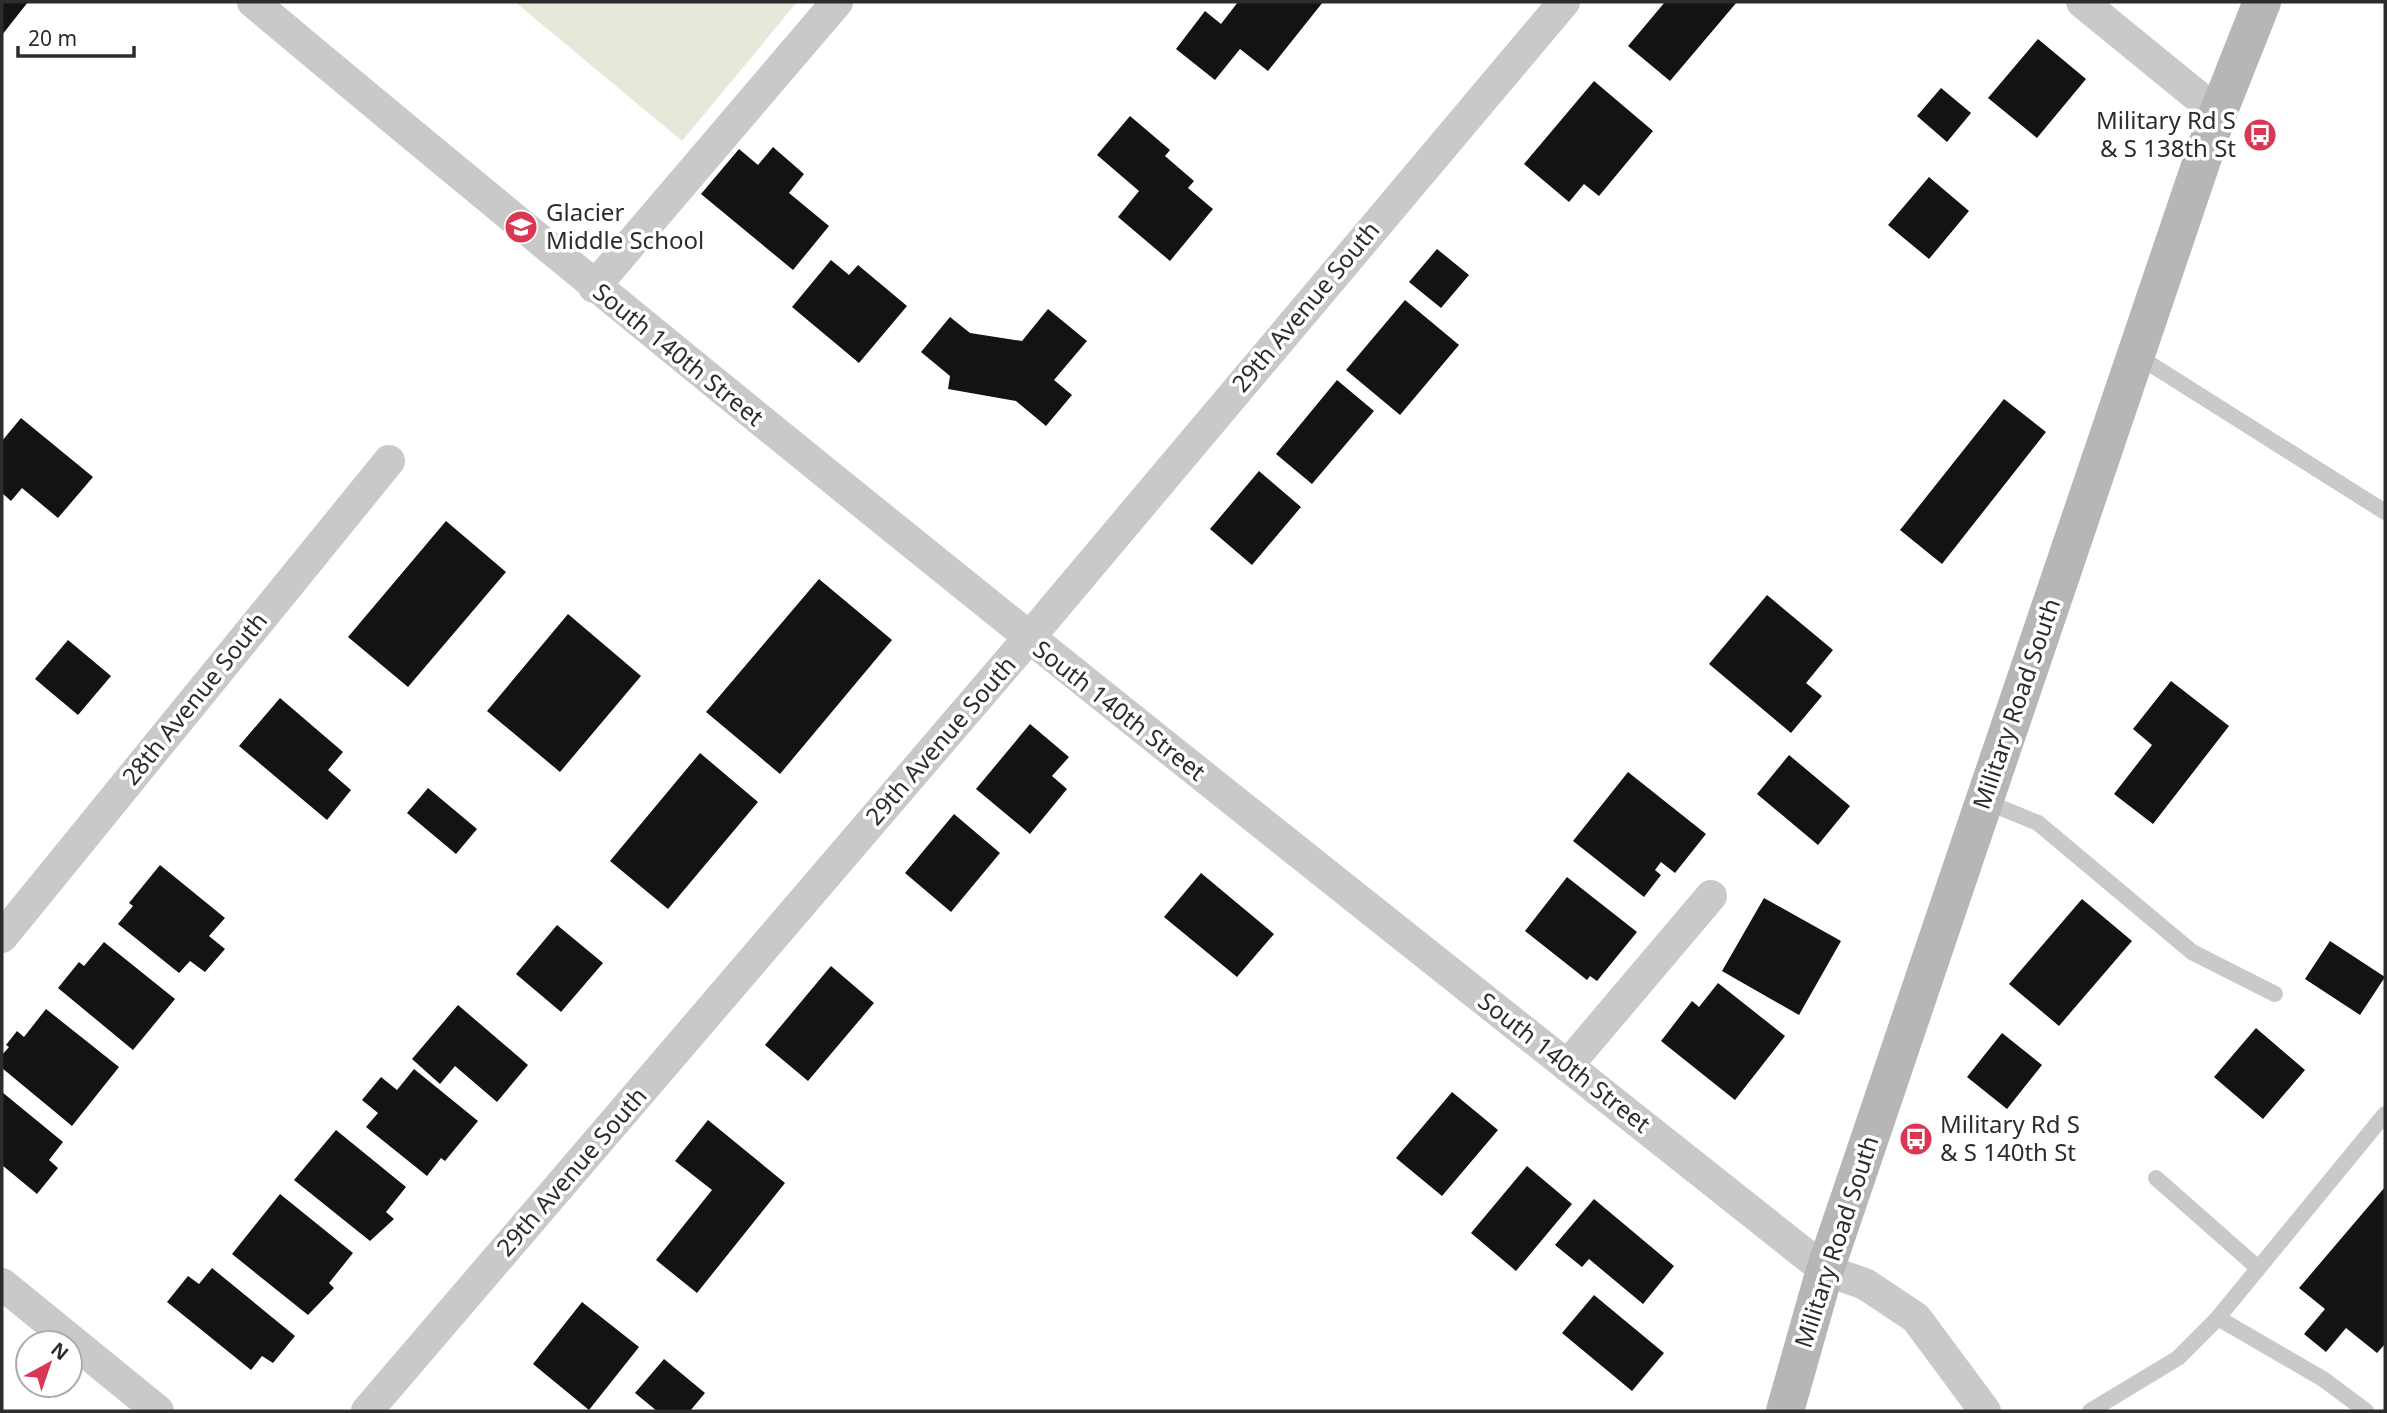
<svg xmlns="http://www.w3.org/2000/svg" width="2387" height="1413" font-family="'Noto Sans',sans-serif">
<rect width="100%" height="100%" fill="#fff"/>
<path fill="#e4e9da" d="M515,2h282l-115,139z"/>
<path fill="#131313" d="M2,2h26l-26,33z
M1238,2h85l-55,69 -28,-22 -25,31 -39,-31 29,-38 16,13z
M1665,2h72l-67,79 -42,-35z
M2038,39l48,40 -49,59 -49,-40z
M1594,81l59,50 -54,65 -15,-12 -15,18 -45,-38z
M1941,88l30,25 -24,29 -30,-26z
M1130,116l40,34 -5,6 29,25 -6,7 25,21 -43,52 -52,-44 21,-26 -42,-36z
M773,147l31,27 -15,19 40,33 -36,44 -92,-76 38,-45 19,16z
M1929,177l40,34 -40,48 -41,-34z
M1437,249l32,26 -28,33 -32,-26z
M831,260l18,15 9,-10 49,41 -48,57 -67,-56z
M1405,300l54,45 -59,70 -54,-45z
M1048,309l39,32 -33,39 18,15 -26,31 -30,-25 -68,-12 2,-13 -29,-24 29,-35 20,16 52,8z
M1337,380l37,31 -62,73 -36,-30z
M2004,399l42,33 -104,132 -42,-34z
M21,418l72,59 -35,41 -36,-30 -11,13 -9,-8v-52z
M1259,471l42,36 -49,58 -42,-36z
M446,521l60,51 -98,115 -60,-50z
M819,579l73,61 -112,134 -74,-62z
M1767,595l66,55 -27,33 16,13 -31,37 -82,-69z
M568,614l73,62 -81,96 -73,-61z
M68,640l43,36 -33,39 -43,-36z
M2171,681l58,45 -76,98 -39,-30 38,-49 -19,-16z
M280,698l63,54 -15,18 23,20 -24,30 -88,-74z
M1030,724l39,33 -17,19 15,13 -37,45 -54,-45z
M700,753l58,49 -90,107 -58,-48z
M1789,755l61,51 -32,39 -61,-51z
M1628,772l78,62 -31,39 -14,-11 -6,8 6,5 -17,22 -71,-56z
M428,788l49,41 -21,25 -49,-41z
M954,814l46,39 -49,59 -46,-39z
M160,865l65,53 -16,18 16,13 -20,23 -15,-11 -11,12 -61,-49 15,-18 -4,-3z
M1201,873l73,61 -37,43 -73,-60z
M1567,877l70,55 -40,49 -7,-5 -3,4 -62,-49z
M1764,898l77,43 -42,74 -77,-44z
M2082,899l50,42 -73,85 -50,-42z
M557,925l46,38 -42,49 -45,-38z
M2330,941l55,36 -25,38 -55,-36z
M104,942l71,57 -42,51 -75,-62 21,-26 5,4z
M831,966l43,37 -66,78 -43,-36z
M1718,983l67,53 -50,64 -74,-59 31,-40 7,6z
M458,1005l70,60 -31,37 -42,-36 -15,18 -28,-25z
M46,1009l73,58 -47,59 -70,-58v-13l7,-8 -3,-2 11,-14 7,6z
M2256,1028l49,42 -42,49 -49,-42z
M2002,1033l40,32 -35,44 -40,-32z
M414,1069l64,52 -33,40 -4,-3 -14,18 -61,-49 12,-14 -16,-13 19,-23 16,13z
M2,1092l61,50 -14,18 9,8 -21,26 -35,-29z
M1452,1092l46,38 -56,66 -46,-38z
M708,1120l77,63 -88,110 -41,-33 56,-70 -37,-29z
M336,1130l70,57 -20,25 8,7 -24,22 -76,-61z
M1527,1166l45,38 -56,67 -45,-38z
M2385,1187v157l-8,9 -31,-25 -20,24 -22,-18 21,-25 -26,-21z
M280,1194l73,59 -24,30 5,5 -26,27 -76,-61z
M1594,1199l80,67 -31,38 -54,-45 -7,8 -27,-22z
M212,1268l83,68 -22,27 -11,-7 -11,14 -84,-68 21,-26 11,8z
M1594,1295l70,58 -32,38 -70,-58z
M582,1302l57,45 -50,63 -56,-46z
M664,1359l41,34 -15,18h-33l-22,-18z"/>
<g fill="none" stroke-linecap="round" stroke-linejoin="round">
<path stroke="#c9c9c9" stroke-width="16" d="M2136,355l249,157
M1984,801l54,22 154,129 83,42
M2156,1178l102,90
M2218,1318l105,61 43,32
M2090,1411l88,-53 38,-38 169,-206"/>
<path stroke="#c9c9c9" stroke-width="32" d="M253,2c516,432 1044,850 1572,1268l40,14 51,34 69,93
M2082,2l136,111
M594,287l243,-285
M2,937l387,-476
M1567,1066l144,-170
M2,1284l156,127
M367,1411l661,-772 536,-637"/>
<path stroke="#b6b6b6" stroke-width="38" d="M1785,1411l40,-141 393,-1157 44,-111"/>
</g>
<defs>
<symbol id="bus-disc" viewBox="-11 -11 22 22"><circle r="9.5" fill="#db3754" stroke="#fff"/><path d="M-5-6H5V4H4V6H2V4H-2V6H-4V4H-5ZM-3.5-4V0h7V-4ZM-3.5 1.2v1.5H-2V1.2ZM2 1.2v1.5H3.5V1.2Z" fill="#fff"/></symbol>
<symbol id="school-disc" viewBox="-11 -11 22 22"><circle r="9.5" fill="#db3754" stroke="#fff"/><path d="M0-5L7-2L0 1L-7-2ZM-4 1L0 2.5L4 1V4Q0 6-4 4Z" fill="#fff"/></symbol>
</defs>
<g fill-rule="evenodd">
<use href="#bus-disc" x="2241" y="116" width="38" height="38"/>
<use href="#school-disc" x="502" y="208" width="38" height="38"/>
<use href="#bus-disc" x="1897" y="1120" width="38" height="38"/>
</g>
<g text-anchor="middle" stroke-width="7" stroke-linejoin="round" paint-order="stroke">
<g font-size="24" fill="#2c2c2c" stroke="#fff" text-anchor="start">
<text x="2236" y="129" text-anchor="end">Military Rd S<tspan x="2236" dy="28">&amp; S 138th St</tspan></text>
<text x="546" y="221">Glacier<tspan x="546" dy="28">Middle School</tspan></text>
<text x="1940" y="1133">Military Rd S<tspan x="1940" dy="28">&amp; S 140th St</tspan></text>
</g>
<g font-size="24" fill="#2c2c2c" stroke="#fff">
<text transform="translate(1306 307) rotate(-50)" y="8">29th Avenue South</text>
<text transform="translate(678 355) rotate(39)" y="8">South 140th Street</text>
<text transform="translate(195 699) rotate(-51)" y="8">28th Avenue South</text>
<text transform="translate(2017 704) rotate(-71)" y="8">Military Road South</text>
<text transform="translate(1119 711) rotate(38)" y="8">South 140th Street</text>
<text transform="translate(941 741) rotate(-49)" y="8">29th Avenue South</text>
<text transform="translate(1564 1063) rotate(38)" y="8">South 140th Street</text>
<text transform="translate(572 1172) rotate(-49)" y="8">29th Avenue South</text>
<text transform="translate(1837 1242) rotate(-72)" y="8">Military Road South</text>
</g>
</g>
<rect width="2387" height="1413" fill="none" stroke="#2c2c2c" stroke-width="7"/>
<g transform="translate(49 1364) rotate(40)"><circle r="33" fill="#ffffff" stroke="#ababab" stroke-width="2"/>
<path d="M0-5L12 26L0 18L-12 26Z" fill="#db3754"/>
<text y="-10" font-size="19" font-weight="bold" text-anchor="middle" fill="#2c2c2c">N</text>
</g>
<path d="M18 46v10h116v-10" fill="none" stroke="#2c2c2c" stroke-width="3.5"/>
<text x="28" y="46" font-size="21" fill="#2c2c2c" stroke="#ffffff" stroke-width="5" paint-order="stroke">20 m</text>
</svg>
